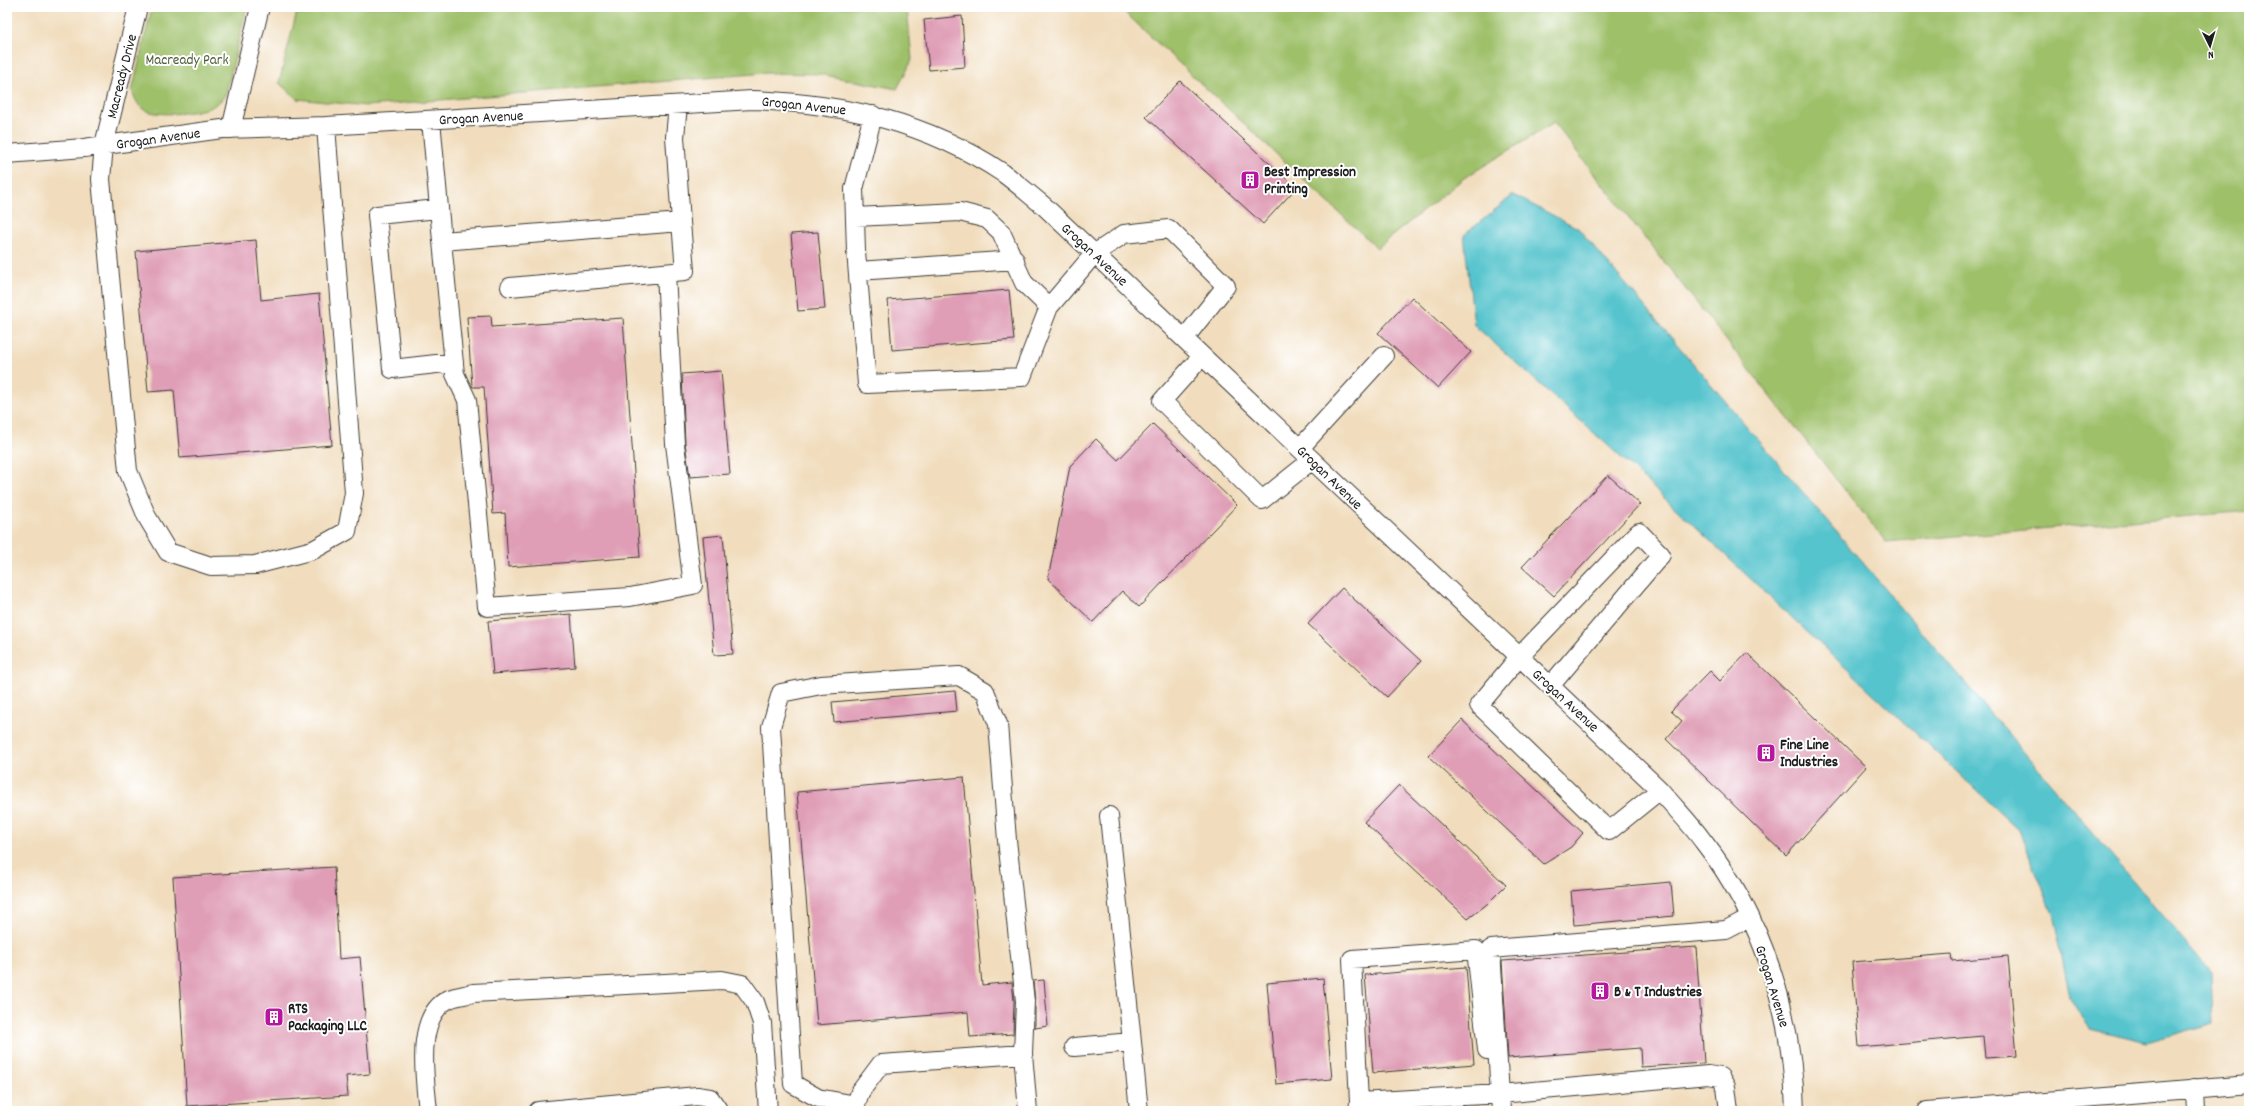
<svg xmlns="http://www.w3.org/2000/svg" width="2256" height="1118" font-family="Dekko,sans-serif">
<rect width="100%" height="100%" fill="#fff"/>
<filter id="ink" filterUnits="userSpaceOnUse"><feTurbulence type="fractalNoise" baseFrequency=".025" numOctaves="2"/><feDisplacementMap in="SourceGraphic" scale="8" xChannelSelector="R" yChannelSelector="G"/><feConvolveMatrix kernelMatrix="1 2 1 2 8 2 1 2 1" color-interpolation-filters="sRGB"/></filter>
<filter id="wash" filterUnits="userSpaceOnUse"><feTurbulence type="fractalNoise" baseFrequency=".012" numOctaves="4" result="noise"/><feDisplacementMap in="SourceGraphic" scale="16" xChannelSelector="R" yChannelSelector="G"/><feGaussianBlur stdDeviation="0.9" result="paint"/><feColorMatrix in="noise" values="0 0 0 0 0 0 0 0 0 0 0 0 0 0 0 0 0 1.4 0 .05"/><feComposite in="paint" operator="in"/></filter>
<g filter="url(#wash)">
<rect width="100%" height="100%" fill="#f1ddbd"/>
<path fill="#9ec069" stroke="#5d6e42" d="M152,7h95l-21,86c-3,6 -7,10 -13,13 -13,7 -57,12 -70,3 -6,-4 -8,-11 -11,-18z
M298,7h609l5,53 -15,29 -78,-15 -53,-1 -399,33 -70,-7 -18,-16z
M1119,7h1130v504l-363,31 -332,-419 -90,55 -87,70z"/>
<path fill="#57c4cd" stroke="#3a7074" d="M1513,195l65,33 633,744 2,51 -66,19 -57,-14 -20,-31 -17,-84 -34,-83 -405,-379 -140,-126 -10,-90z"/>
<g id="blocks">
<path fill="#df9db6" d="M962,16l3,51 -36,3 -5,-50z
M1180,81l116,107 -33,36 -117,-107z
M818,232l7,77 -27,2 -7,-77z
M256,240l5,60 58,-6 13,151 -152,13 -6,-68 -26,2 -12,-141z
M1009,290l5,50 -122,10 -4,-50z
M1412,297l59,55 -33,36 -60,-55z
M491,316l1,11 131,-9 17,239 -132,10 -3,-54 -12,1 -9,-127h-11l-1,-1 -5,-69z
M721,371l9,103 -40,3 -5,-34 -3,-69z
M1153,424l84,81 -98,102 -17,-16 -29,31 -45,-43 22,-113 26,-27 22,21z
M1608,475l32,29 -86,92 -32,-29z
M723,535l10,119 -19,1 -11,-118z
M1342,588l79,73 -34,36 -79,-73z
M571,614l4,53 -82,7 -5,-53z
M1747,653l119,114 -80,89 -120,-117 16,-18 -11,-10 39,-40 10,10z
M955,691l2,20 -123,11 -2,-20z
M1462,720l121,113 -12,14 -27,17 -116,-108z
M964,777l18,208 30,-3 2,19 -1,33 -43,3 -2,-25 -151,13 -20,-233z
M1399,785l107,100 -19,19 -19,15 -104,-97z
M334,867l5,92 21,-2 10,117 -24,2 2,20 -161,10 -14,-229z
M1671,882l3,34 -100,9 -3,-34z
M1696,947l8,116 -63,4 -1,-19 -132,10 -6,-97z
M1951,954l1,7 56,-5 9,100 -32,2 -2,-22 -124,11 -7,-85z
M1466,967l8,97 -101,9 -8,-98z
M1323,978l9,101 -56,5 -9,-101z
M1044,980l4,46 -13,2v-27l-2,-20z"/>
</g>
</g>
<g filter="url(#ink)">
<use href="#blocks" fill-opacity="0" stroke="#3c3934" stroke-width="1"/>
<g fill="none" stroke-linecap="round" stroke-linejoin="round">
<defs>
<path id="minor" d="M138,7l-34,138 -3,34 27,292 19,46 21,35 43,14 44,-1 58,-15 34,-19 7,-38 -28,-367
M873,115l-19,74 2,62 11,133 155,-7 27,-70 45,-53 30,-20 45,-5 57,57 -42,53
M431,120l11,121 239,-19 -6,-85 3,-32
M231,129l29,-122
M7,154l77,-6 138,-19 104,-3 426,-26c91,3 175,22 251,73 14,10 27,22 41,33l616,584c14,17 30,33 43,51 60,76 90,174 92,270
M438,209l-61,6 15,154 62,-7
M855,217l105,-5 27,7 14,13 23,51 25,24
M442,241l13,133 12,26 20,207 143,-10 63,-12 -18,-141 -9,-171
M858,271l157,-11
M510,287l175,-16 -4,-49
M1202,356l-40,45 100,99 50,-40
M1300,448l84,-92
M1551,685l110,-130 -22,-23 -119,124 -41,49 130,126 51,-41
M1109,816l30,295
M1074,1047l58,-5
M2194,1088l1,23
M1359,1102l-7,-143 124,-9 11,100
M856,1105l-38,-7 -25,-14 -22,-357 10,-34 40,-8 138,-9 26,15 13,33 9,116 18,161 -2,53
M569,1108l128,-12 13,2 9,13
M428,1111c-3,-32 -14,-95 21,-112 7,-3 17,-4 24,-6l249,-13 20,4 13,18 7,21 6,88
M538,1111l31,-3v3
M854,1111l6,-19 21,-28 142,-10 5,57
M1358,1111l1,-9 141,-8 208,-19 12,2 6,10 3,24
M1501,1111l-10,-162 235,-19 23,-12
M1927,1111l322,-27"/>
</defs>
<use href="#minor" stroke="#3c3934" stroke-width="20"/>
<use href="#minor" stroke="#fff" stroke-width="18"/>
</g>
</g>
<defs>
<symbol id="building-square" viewBox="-11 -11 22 22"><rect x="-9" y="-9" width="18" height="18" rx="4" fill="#b5179e" stroke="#fff"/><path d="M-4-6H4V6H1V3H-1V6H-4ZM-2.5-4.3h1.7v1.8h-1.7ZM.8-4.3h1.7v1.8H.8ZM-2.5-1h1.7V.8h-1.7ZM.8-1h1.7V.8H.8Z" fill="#fff"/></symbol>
</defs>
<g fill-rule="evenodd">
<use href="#building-square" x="1239" y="169" width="22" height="22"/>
<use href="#building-square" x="1755" y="742" width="22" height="22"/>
<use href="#building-square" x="1589" y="980" width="22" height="22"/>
<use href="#building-square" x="263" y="1006" width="22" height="22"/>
</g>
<g text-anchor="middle" stroke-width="4" stroke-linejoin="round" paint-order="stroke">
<g font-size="15" fill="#505e3b" stroke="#fff">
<text x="187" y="64">Macready Park</text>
</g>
<g font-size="15" fill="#1c1c1c" stroke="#fff">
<text transform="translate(121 76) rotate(-76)" y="5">Macready Drive</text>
<text transform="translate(804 105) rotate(6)" y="5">Grogan Avenue</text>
<text transform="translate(481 117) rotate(-3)" y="5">Grogan Avenue</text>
<text transform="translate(158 138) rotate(-8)" y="5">Grogan Avenue</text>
<text transform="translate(1095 254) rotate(43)" y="5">Grogan Avenue</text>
<text transform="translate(1330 477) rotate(44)" y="5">Grogan Avenue</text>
<text transform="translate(1566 700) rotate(43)" y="5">Grogan Avenue</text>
<text transform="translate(1773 986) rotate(73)" y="5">Grogan Avenue</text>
</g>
<g font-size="15" font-weight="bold" fill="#1c1c1c" stroke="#fff" text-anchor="start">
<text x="1264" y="176">Best Impression<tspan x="1264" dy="17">Printing</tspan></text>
<text x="1780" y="749">Fine Line<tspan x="1780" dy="17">Industries</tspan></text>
<text x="1614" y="996">B &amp; T Industries</text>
<text x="288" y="1013">RTS<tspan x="288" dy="17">Packaging LLC</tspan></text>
</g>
</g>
<rect width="2256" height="1118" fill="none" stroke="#fff" stroke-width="24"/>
<g transform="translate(2210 46) rotate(175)" stroke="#ffffff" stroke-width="3" paint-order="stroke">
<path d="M0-3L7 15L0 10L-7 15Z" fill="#1c1c1c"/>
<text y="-6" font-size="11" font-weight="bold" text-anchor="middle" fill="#1c1c1c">N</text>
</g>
</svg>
